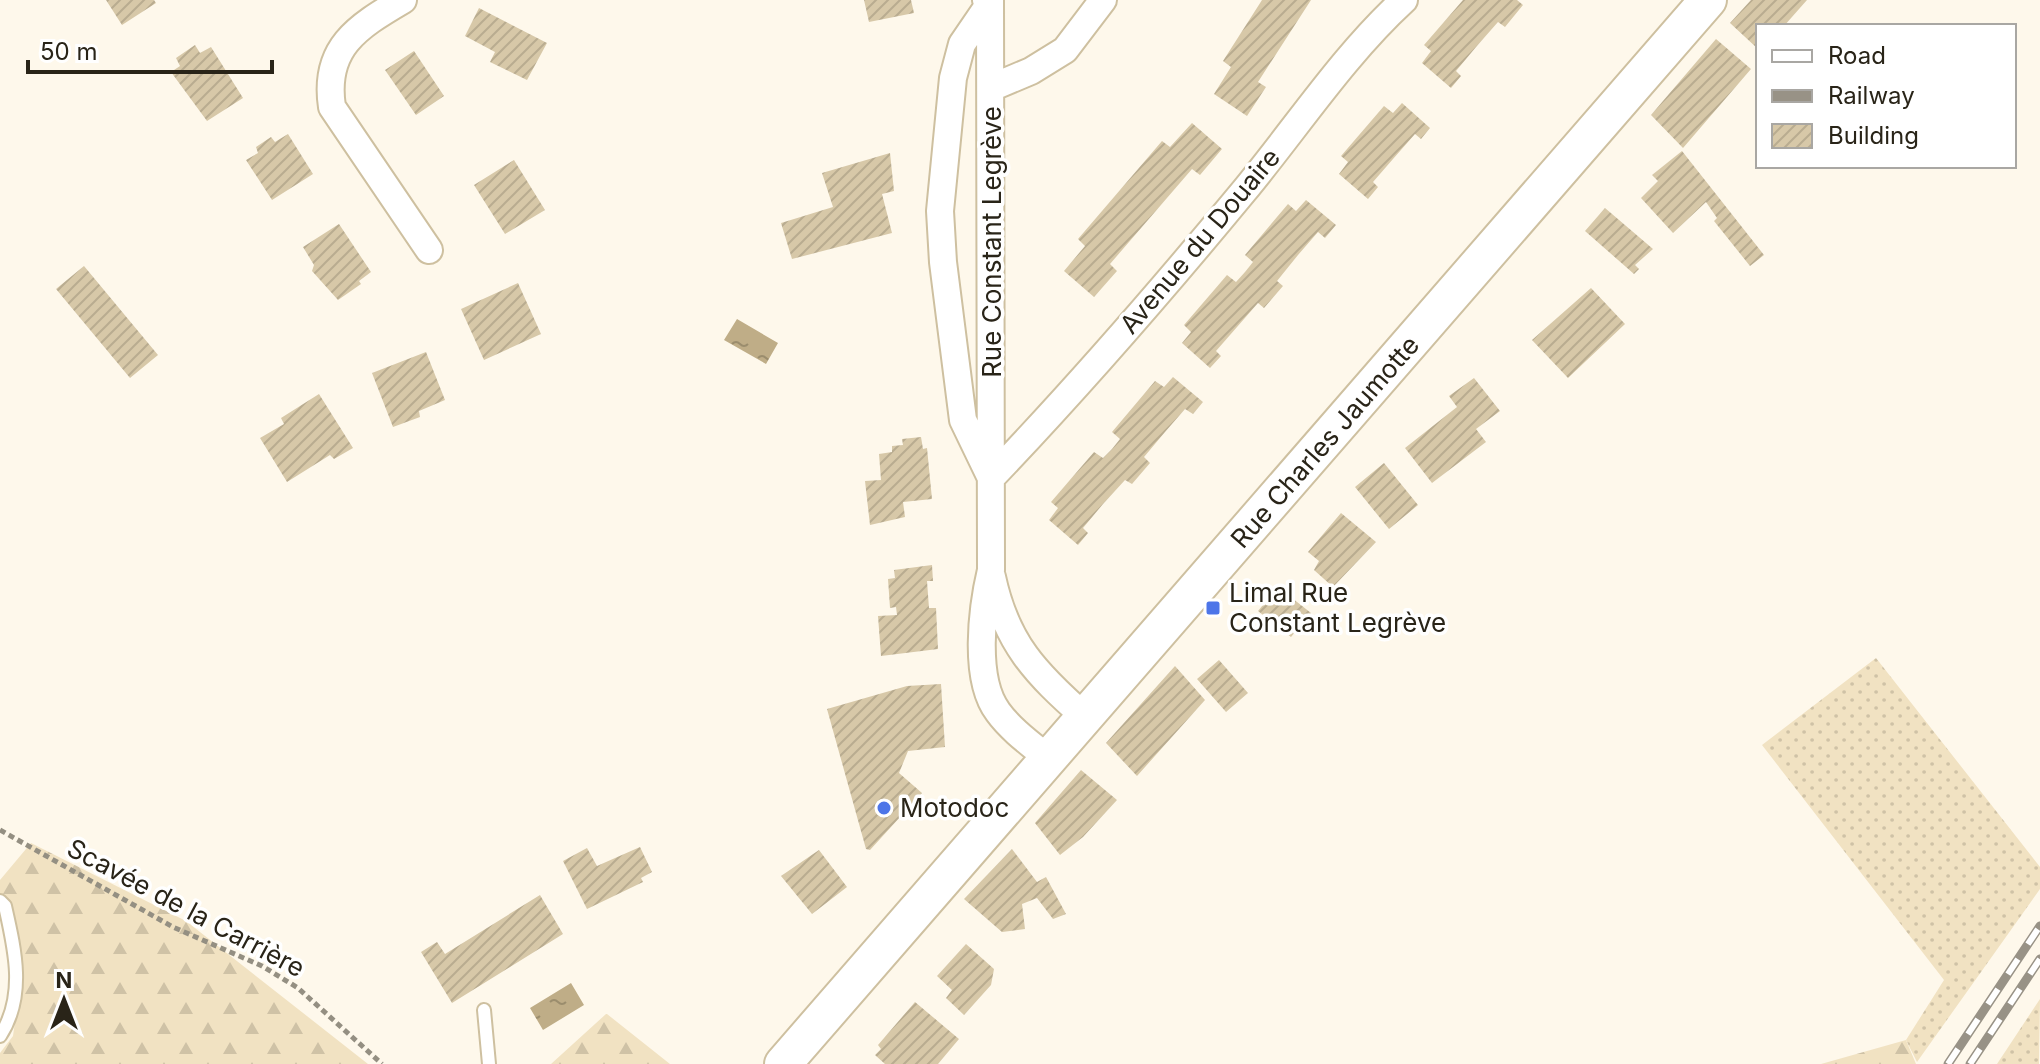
<svg xmlns="http://www.w3.org/2000/svg" width="2040" height="1064" font-family="Inter,sans-serif">
<defs>
<pattern id="grass-dots" width="8" height="8" patternUnits="userSpaceOnUse" patternTransform="scale(2)"><rect width="8" height="8" fill="#f1e2c2"/><path d="M2 2h.1M6 6h.1" fill="none" stroke="#cfc2a6" stroke-width="1.8" stroke-linecap="round"/></pattern>
<pattern id="forest-firs" width="22" height="20" patternUnits="userSpaceOnUse" patternTransform="scale(2)"><rect width="22" height="20" fill="#f1e2c2"/><path d="M5 1l3.5 6h-7zM16 11l3.5 6h-7z" fill="#cfc2a6"/></pattern>
<pattern id="water-ripples" width="26" height="14" patternUnits="userSpaceOnUse" patternTransform="scale(2)"><rect width="26" height="14" fill="#bfad87"/><path d="M2 4q2-2 4 0t4 0M15 11q2-2 4 0t4 0" fill="none" stroke="#9b8d6d"/></pattern>
<pattern id="building-hatch" width="6" height="6" patternUnits="userSpaceOnUse" patternTransform="scale(2)"><rect width="6" height="6" fill="#d7c8a8"/><path d="M-1 1l2-2M0 6l6-6M5 7l2-2" fill="none" stroke="#b9ac90"/></pattern>
</defs>
<rect width="100%" height="100%" fill="#fef8eb"/>
<path fill="url(#grass-dots)" d="M1876,658l164,209v22l-123,173 -11,-22 38,-60 -182,-235z
M2040,999l-1,65h-42z"/>
<path fill="url(#forest-firs)" d="M31,843l155,78 182,143h-368v-11l13,-17 5,-36 -18,-92v-28z
M606,1014h1l63,50h-119z
M1906,1040l10,24h-95z"/>
<path fill="url(#water-ripples)" d="M737,319l41,24 -12,21 -42,-24z
M571,983l13,22 -41,25 -13,-22z"/>
<path fill="url(#building-hatch)" d="M106,0h48l2,3 -34,22z
M864,0h47l3,13 -45,9z
M1262,0h49l-53,82 8,5 -19,29 -33,-22 17,-27 -8,-6z
M1463,0h54l6,5 -18,22 -7,-5 -22,25 -20,24 5,5 -10,12 -29,-25 9,-12 -7,-6z
M1751,0h56l-23,26h-26v23l-28,-26z
M479,8l68,35 -20,37 -37,-18 5,-10 -30,-16z
M1716,39l35,30 -68,79 -32,-33z
M195,45l5,8 11,-6 32,51 -36,23 -36,-49 9,-6 -4,-8z
M414,51l30,45 -28,19 -31,-45z
M1402,103l28,25 -9,11 -6,-5 -22,25 -20,23 5,5 -10,12 -29,-25 9,-12 -7,-6 43,-50 9,7z
M1192,123l30,26 -22,26 -8,-6 -63,73 -19,22 7,7 -23,26 -30,-26 21,-25 -7,-7 84,-98 8,6z
M288,134l25,40 -41,26 -26,-40 12,-7 -2,-6 15,-10 4,5z
M1682,151l82,104 -14,11 -36,-45 3,-3 -11,-16 -33,31 -32,-35 17,-17 -6,-6z
M890,153l4,38 -12,3 10,39 -100,26 -11,-36 52,-16 -11,-34z
M514,160l31,50 -40,24 -31,-49z
M1306,200l30,25 -11,13 -7,-6 -20,23 -21,26 6,5 -19,22 -6,-5 -42,48 5,5 -11,12 -28,-25 9,-11 -7,-7 43,-50 9,7 9,-10 8,-10 -8,-7 43,-51 8,7z
M1605,208l48,41 -18,16 4,4 -5,5 -49,-43z
M339,224l32,48 -12,9 2,3 -23,16 -26,-29 2,-6 -11,-18z
M84,266l74,89 -28,23 -74,-89z
M518,283l23,51 -57,26 -23,-51z
M1591,288l34,36 -57,54 -36,-38z
M426,352l19,48 -26,11 1,6 -27,10 -21,-54z
M1173,377l30,25 -10,12 -8,-5 -20,23 -21,25 6,6 -18,21 -7,-4 -22,24 -20,24 5,5 -10,12 -29,-25 9,-12 -7,-6 43,-50 9,6 9,-9 8,-10 -8,-7 43,-51 9,6z
M1474,378l26,33 -24,18 10,13 -54,41 -27,-35 52,-41 -8,-11z
M319,394l34,54 -19,11 -4,-4 -43,27 -27,-44 24,-14 -3,-6z
M921,437l2,12 4,-1 5,51 -29,3 2,15 -35,8 -5,-44 16,-1 -2,-26 13,-2v-6l11,-1 -1,-6z
M1384,463l34,42 -29,24 -34,-42z
M1341,513l35,29 -43,45 -19,-17 5,-9 -11,-9z
M932,565l1,16h-6l2,27h7l2,41 -57,7 -3,-40 19,-1 -1,-8 -6,1 -2,-29 7,-1 -1,-8z
M1278,587l33,26 -20,24 -33,-26z
M1219,660l29,33 -22,19 -29,-33z
M1175,666l30,34 -68,76 -31,-33z
M941,684l4,63 -37,4 -9,22 23,20 -52,57 -4,-1 -39,-140 80,-23z
M1081,770l36,30 -34,37 -23,18 -25,-32z
M640,847l12,25 -11,6 2,4 -56,27 -24,-48 24,-13 10,18z
M1012,849l25,33 9,-5 20,37 -13,5 -16,-21 -15,6 3,25 -23,3 -38,-33z
M819,850l28,37 -35,27 -31,-38z
M540,895l23,39 -111,69 -31,-51 16,-10 8,12z
M966,944l28,25 -3,16 -27,30 -18,-17 6,-8 -15,-14z
M915,1002l44,37 -21,25h-53l-10,-9 6,-6 -3,-4z"/>
<g fill="none" stroke-linecap="round" stroke-linejoin="round">
<defs>
<path id="lane" d="M0,901l5,5c10,44 21,90 -5,130
M484,1010l5,54"/>
<path id="street" d="M403,0c-46,27 -80,48 -71,107l97,143
M986,0l2,6 -26,38 -9,34 -13,133 3,51 20,158 28,58c88,-92 172,-189 253,-287 53,-64 99,-135 160,-191
M990,0l1,570c-9,38 -18,109 7,142 13,18 34,33 51,47
M993,87l38,-16 34,-21 38,-50
M992,577c14,66 44,97 93,140"/>
<path id="secondary" d="M783,1064l925,-1064"/>
</defs>
<use href="#lane" stroke="#cec0a0" stroke-width="16"/>
<use href="#street" stroke="#cec0a0" stroke-width="30"/>
<use href="#secondary" stroke="#cec0a0" stroke-width="40"/>
<path stroke="#948f82" stroke-width="5" stroke-dasharray="6 4" stroke-linecap="butt" d="M0,830l173,97 89,39 36,22 84,76"/>
<use href="#lane" stroke="#fff" stroke-width="12"/>
<use href="#street" stroke="#fff" stroke-width="26"/>
<use href="#secondary" stroke="#fff" stroke-width="36"/>
<defs>
<path id="rail" d="M1948,1064l92,-138
M1970,1064l70,-105"/>
</defs>
<use href="#rail" stroke="#989286" stroke-width="9"/>
<use href="#rail" stroke="#fff" stroke-width="6" stroke-dasharray="18" stroke-linecap="butt"/>
</g>
<g fill="#4d75e8" stroke="#fff" stroke-width="3">
<rect x="1205" y="600" width="16" height="16" rx="4"/>
<circle cx="884" cy="808" r="8"/>
</g>
<g text-anchor="middle" stroke-width="7" stroke-linejoin="round" paint-order="stroke">
<g font-size="26" fill="#292418" stroke="#fff">
<text transform="translate(1200 241) rotate(-50)" y="9">Avenue du Douaire</text>
<text transform="translate(992 242) rotate(-90)" y="9">Rue Constant Legrève</text>
<text transform="translate(1325 442) rotate(-49)" y="9">Rue Charles Jaumotte</text>
<text transform="translate(186 908) rotate(28)" y="9">Scavée de la Carrière</text>
</g>
<g font-size="26" fill="#292418" stroke="#fff" text-anchor="start">
<text x="1229" y="602">Limal Rue<tspan x="1229" dy="30">Constant Legrève</tspan></text>
<text x="900" y="817">Motodoc</text>
</g>
</g>
<rect x="1756" y="24" width="260" height="144" fill="#ffffff" stroke="#a9a7a3" stroke-width="2"/>
<rect x="1772" y="50" width="40" height="12" fill="#ffffff" stroke="#a9a7a3" stroke-width="2"/>
<text x="1828" y="64" font-size="24" fill="#292418">Road</text>
<rect x="1772" y="90" width="40" height="12" fill="#989286" stroke="#a9a7a3" stroke-width="2"/>
<text x="1828" y="104" font-size="24" fill="#292418">Railway</text>
<rect x="1772" y="124" width="40" height="24" fill="url(#building-hatch)" stroke="#a9a7a3" stroke-width="2"/>
<text x="1828" y="144" font-size="24" fill="#292418">Building</text>
<g transform="translate(64 1000)" stroke="#ffffff" stroke-width="6" paint-order="stroke">
<path d="M0-6L14 30L0 20L-14 30Z" fill="#292418"/>
<text y="-12" font-size="22" font-weight="bold" text-anchor="middle" fill="#292418">N</text>
</g>
<path d="M28 60v12h244v-12" fill="none" stroke="#292418" stroke-width="4"/>
<text x="40" y="60" font-size="24" fill="#292418" stroke="#ffffff" stroke-width="6" paint-order="stroke">50 m</text>
</svg>
